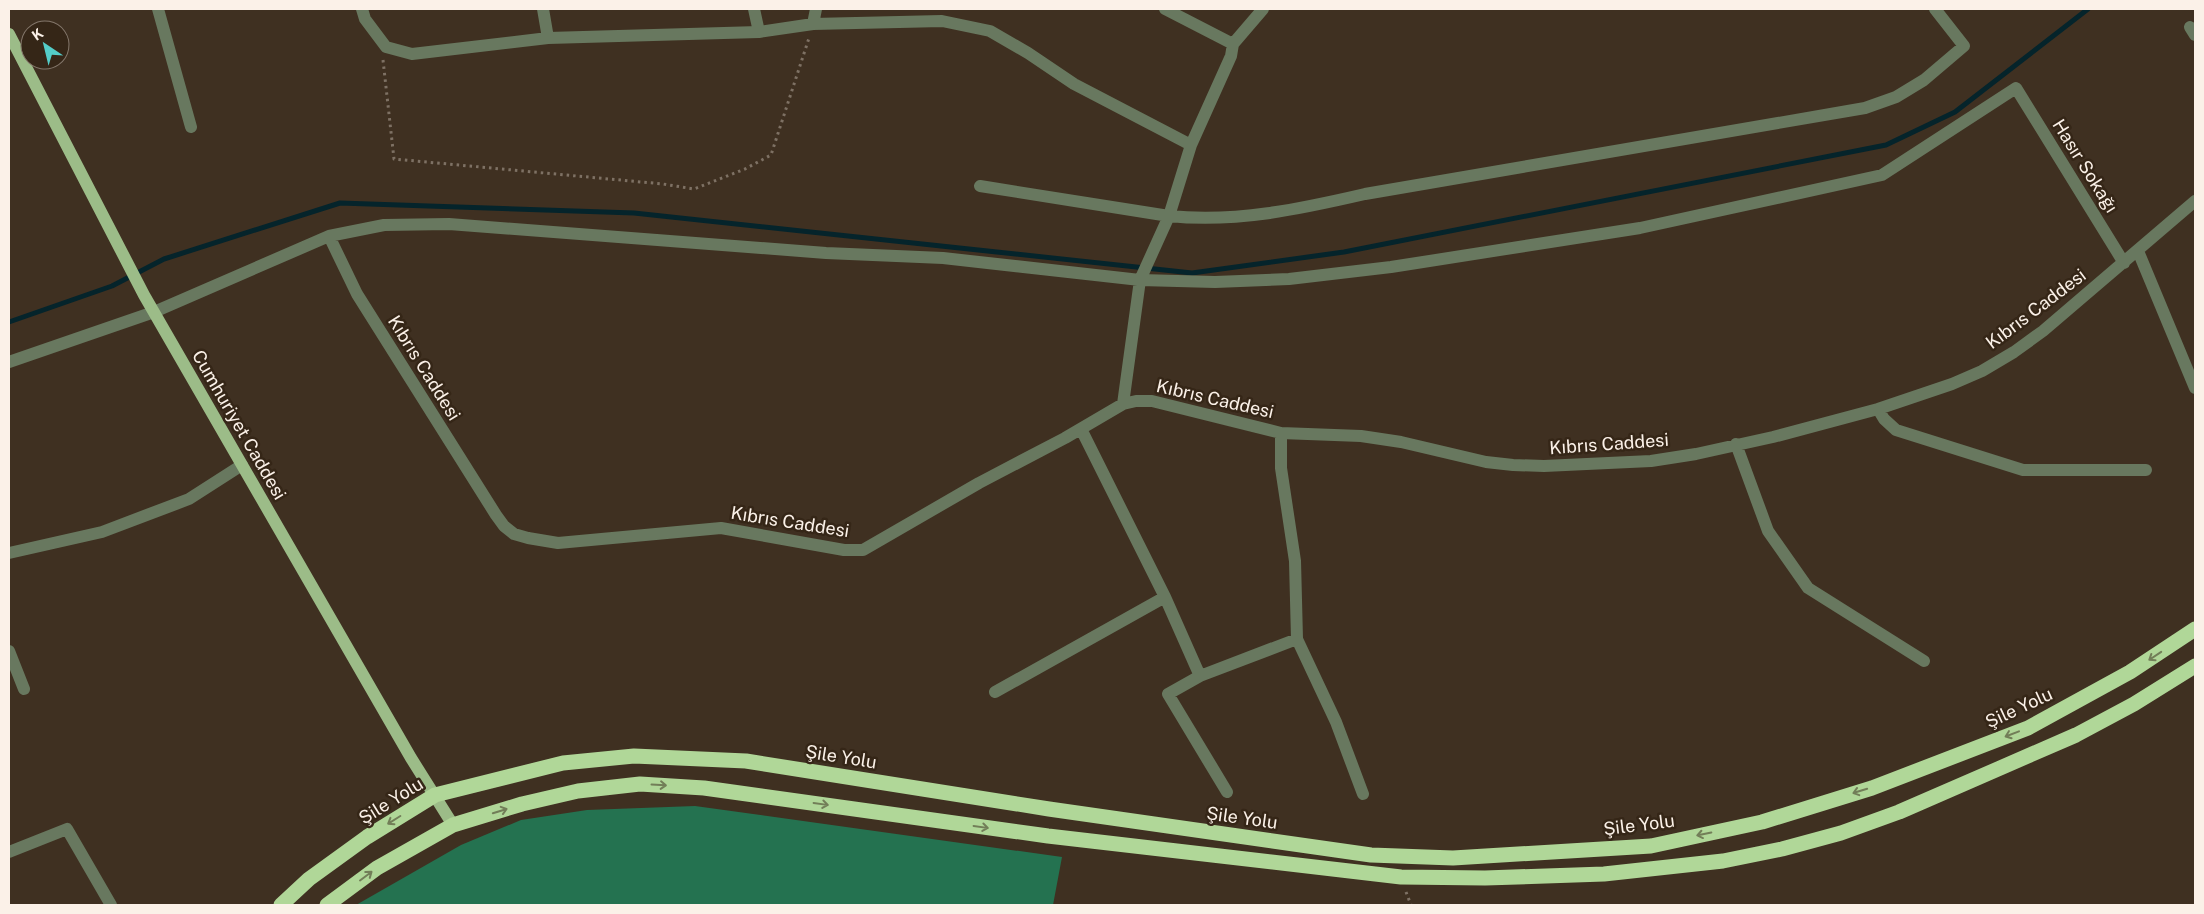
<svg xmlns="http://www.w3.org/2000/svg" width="2204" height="914" font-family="'Public Sans',sans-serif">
<rect width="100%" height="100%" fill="#3f3021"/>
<path fill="#247250" d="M695,806l367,51 -9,48h-697l105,-60 60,-25 66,-10z"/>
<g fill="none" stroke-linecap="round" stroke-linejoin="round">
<path stroke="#05242b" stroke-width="5" d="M9,322l103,-36 52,-27 176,-56 294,10 558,60 152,-21 542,-107 69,-33 133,-103"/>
<path stroke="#7e7164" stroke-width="3" stroke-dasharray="2.5 4" stroke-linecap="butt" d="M383,60l11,99 269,25 31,5 51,-20 26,-14 38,-117
M1406,892l5,13"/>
<path stroke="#68785f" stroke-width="12" d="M158,9l33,118
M362,9l3,10 21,28 26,7 136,-16 211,-6 54,-8 129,-3 48,10 38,22 46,31 117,61
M543,9l5,29
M754,9l5,23
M1165,9l68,35
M813,24l3,-15
M2190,27l5,8
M980,186l189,30c67,7 131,-7 196,-22l500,-86 31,-11 28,-17 40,-34 -29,-37
M329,236l28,58 139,221 8,11 10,8 14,4 30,5 163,-15 123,22h19l116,-67 86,-45 58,-34 13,-3h16l129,32 80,3 40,6 85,20 27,3 31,1 107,-5 45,-7 77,-17 105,-28 74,-25 30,-13 32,-19 29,-21 152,-130
M2138,251l57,137
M9,362l145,-50 175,-76 55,-11 65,-1 377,29 117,5 197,22 75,2 74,-3 102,-12 249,-39 242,-53 134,-87 108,175
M1123,404l17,-124 29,-64 22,-71 40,-89 2,-12 30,-35
M1878,409l6,10 12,11 127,40h123
M1081,429l84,168 35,79
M1281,433v35l14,93 2,78 39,83 27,72
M1736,444l32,87 40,57 116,73
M9,553l93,-21 87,-33 53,-34
M9,651l15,38
M995,692l170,-95
M1227,792l-59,-98 32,-18 97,-37
M9,852l58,-23 44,76"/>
<path stroke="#9cbc88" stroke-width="12" d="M9,34l135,261 267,463 42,67"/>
<path stroke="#b0d798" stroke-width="15" d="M281,905l28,-26 58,-42 68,-42 128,-32 71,-7 112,5 303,48 322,46 82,3 198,-12 111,-24 110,-34 156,-60 102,-56 65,-43
M327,905l50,-37 76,-43 69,-21 56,-13 62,-7 64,4 344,48 353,41 84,1 119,-4 119,-13 59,-12 59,-16 58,-21 177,-77 58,-31 61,-38"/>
</g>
<defs><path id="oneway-shaft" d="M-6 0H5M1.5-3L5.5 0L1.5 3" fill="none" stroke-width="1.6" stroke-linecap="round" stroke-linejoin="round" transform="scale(1.25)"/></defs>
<g stroke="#727e58">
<use href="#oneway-shaft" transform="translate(2155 656) rotate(146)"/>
<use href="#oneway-shaft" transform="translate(2012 734) rotate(159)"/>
<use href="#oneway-shaft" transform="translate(659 785) rotate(3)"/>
<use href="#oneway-shaft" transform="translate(1860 791) rotate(163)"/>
<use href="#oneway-shaft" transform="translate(821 804) rotate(8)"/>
<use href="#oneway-shaft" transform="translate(500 811) rotate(-17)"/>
<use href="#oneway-shaft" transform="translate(394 820) rotate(148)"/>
<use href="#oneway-shaft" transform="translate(981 827) rotate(8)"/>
<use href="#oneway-shaft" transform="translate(1704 834) rotate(168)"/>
<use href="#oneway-shaft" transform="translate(366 876) rotate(-37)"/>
</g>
<g text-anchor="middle" stroke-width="5" stroke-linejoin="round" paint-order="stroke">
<g font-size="18" fill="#fbf1e8" stroke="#352617">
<text transform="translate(2085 166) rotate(58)" y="6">Hasır Sokağı</text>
<text transform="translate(2036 309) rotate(-37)" y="6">Kıbrıs Caddesi</text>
<text transform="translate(424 368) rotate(58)" y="6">Kıbrıs Caddesi</text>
<text transform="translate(1215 399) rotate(13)" y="6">Kıbrıs Caddesi</text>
<text transform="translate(239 425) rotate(60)" y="6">Cumhuriyet Caddesi</text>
<text transform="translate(1609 444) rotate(-4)" y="6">Kıbrıs Caddesi</text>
<text transform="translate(790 522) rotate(9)" y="6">Kıbrıs Caddesi</text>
<text transform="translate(2019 708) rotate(-25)" y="6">Şile Yolu</text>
<text transform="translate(841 757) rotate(9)" y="6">Şile Yolu</text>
<text transform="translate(391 801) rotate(-32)" y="6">Şile Yolu</text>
<text transform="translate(1242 818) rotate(8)" y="6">Şile Yolu</text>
<text transform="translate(1639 825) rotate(-7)" y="6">Şile Yolu</text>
</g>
</g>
<rect width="2204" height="914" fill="none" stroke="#fbf1e8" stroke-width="20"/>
<g transform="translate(45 45) rotate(325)"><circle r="24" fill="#352617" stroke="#84776b"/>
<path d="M0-4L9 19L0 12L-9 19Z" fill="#54cdc8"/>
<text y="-8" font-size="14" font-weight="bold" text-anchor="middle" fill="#fbf1e8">K</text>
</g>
</svg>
